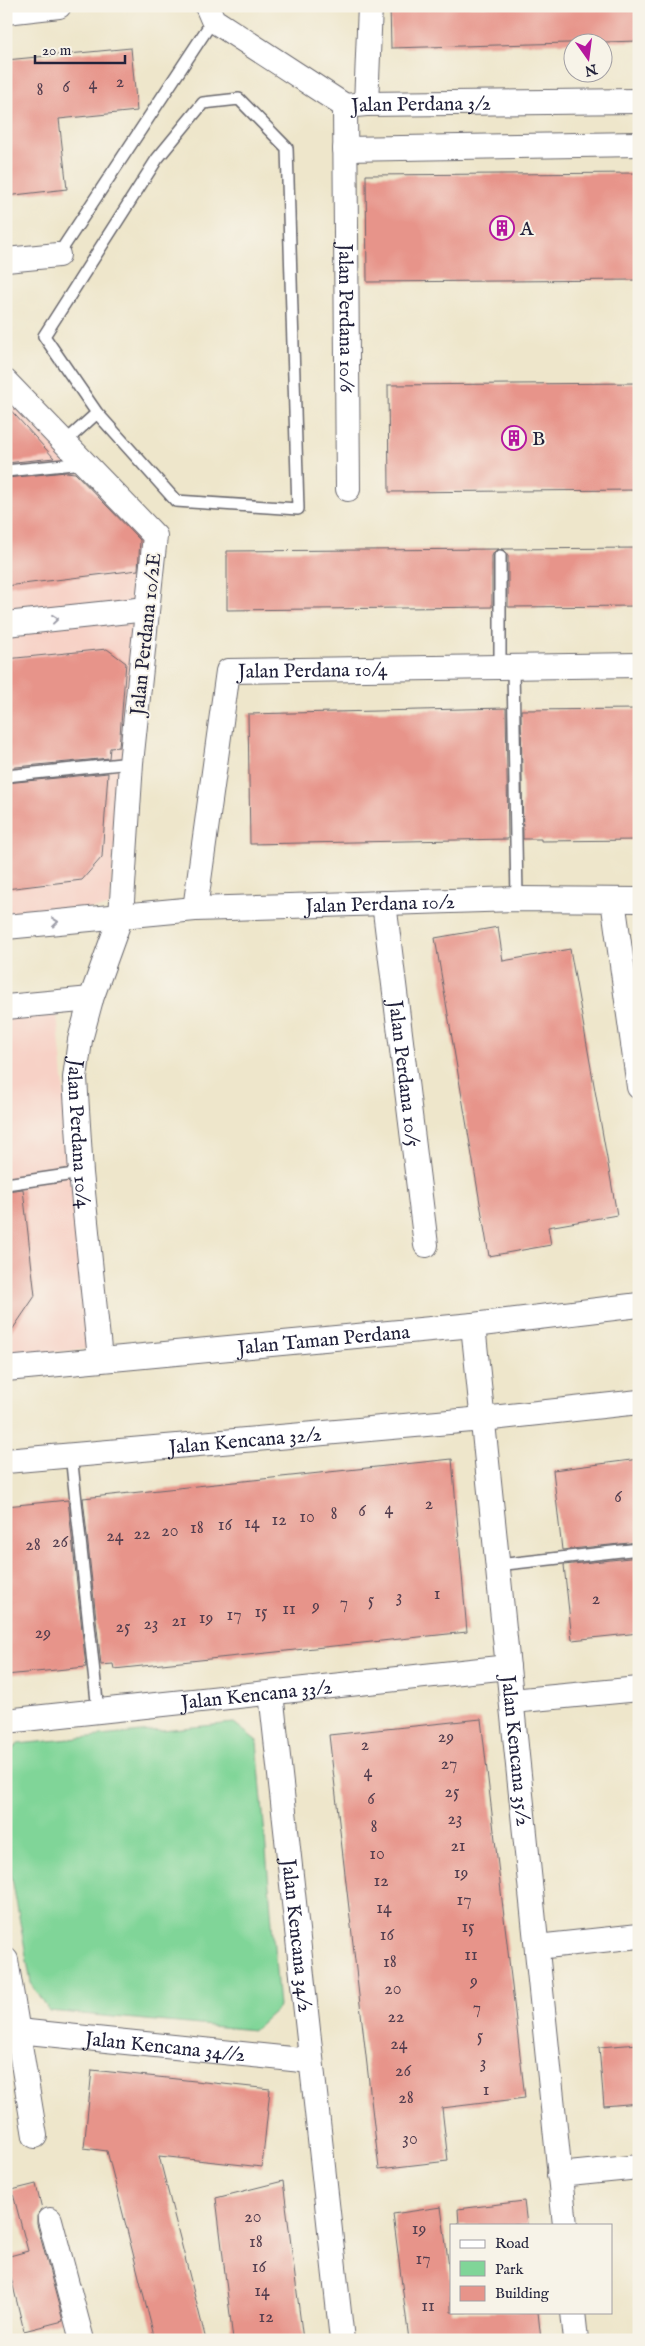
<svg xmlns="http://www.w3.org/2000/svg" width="645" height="2346" font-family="'IM FELL English',serif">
<rect width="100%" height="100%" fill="#f7f3e8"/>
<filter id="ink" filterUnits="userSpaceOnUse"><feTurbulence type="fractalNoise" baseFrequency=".02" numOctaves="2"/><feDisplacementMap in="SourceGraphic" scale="10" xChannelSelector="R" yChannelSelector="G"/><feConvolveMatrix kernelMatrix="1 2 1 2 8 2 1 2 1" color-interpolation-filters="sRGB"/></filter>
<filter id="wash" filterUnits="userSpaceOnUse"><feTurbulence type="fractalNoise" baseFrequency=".0096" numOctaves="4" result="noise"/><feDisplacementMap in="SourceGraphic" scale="20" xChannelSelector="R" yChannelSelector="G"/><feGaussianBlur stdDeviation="1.12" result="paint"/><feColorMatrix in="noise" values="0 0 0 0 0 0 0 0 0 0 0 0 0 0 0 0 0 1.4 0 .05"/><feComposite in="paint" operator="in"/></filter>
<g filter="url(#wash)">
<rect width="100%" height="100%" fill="#eee6cb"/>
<path fill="#f7d1c6" d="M6,396l140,146 -37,365 -103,9z
M57,1014l31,335 -82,8v-338z"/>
<path fill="#80d598" stroke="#517c6a" d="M234,1723l23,18 22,266 -25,23 -205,-19 -18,-28 -25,-138v-89l12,-12z"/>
<g id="blocks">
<path fill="#e7948a" d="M390,6h249v35l-248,7z
M131,48l6,63 -78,8 8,70 -61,7v-136z
M639,173v107l-272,2 -1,-107z
M639,383v107l-250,2 -1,-107z
M6,405l48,53 -48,5z
M66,472l9,1 65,67 -2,30 -132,16v-108z
M639,548v58l-131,1v-51l-2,-4 -5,-3z
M499,549l-5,3 -2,4v51l-265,3v-59z
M107,649l19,14 -7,84 -9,1 -1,10 -103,10v-109z
M506,708l2,131 -258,5 -2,-130z
M639,709v131l-98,1v-2h-18l-2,-129z
M108,773l-6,84 -20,23 -76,9v-106z
M498,927l5,34 67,-12 47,266 -69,12 3,18 -62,11 -54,-318z
M23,1189l12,107 -29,43v-148z
M452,1459l15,173 -353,37 -1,-5 -12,1 -18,-167z
M639,1459v83l-77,8 -9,-80z
M68,1500l18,167 -80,8v-169z
M639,1557v76l-67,7 -8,-75z
M481,1719l44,379 -83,10 6,53 -69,8 -50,-434z
M639,2044v59l-35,3 -5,-59z
M92,2070l178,19 -8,78 -103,-11 47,184h-51l-48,-189 -23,-3z
M283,2181l20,159h-70l-17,-142z
M36,2184l6,25 -5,7v8l26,97 -39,10 -18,-74 22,-6 -16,-61z
M524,2201l3,24h-68l-1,-16z
M441,2207l10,76v29h87l3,28h-132l-16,-126z"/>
</g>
</g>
<g filter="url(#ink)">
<use href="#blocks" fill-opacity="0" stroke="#69676d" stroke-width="1"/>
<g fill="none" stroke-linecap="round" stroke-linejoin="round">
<defs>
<path id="service" d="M58,255l155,-235
M65,442l32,-29 -53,-77 113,-177 46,-56 36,-4 48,49 11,361 -122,-8 -79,-88
M6,471l77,-8
M500,667v-111
M513,667l4,232
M6,776l125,-13
M6,1184l75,-11
M71,1454l27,257
M498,1565l141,-16"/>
<g id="minor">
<path id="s1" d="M207,6l6,14 132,86 21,-2 273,-3"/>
<path d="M6,12l53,-6"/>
<path d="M366,104l4,-98"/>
<path id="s2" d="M345,106l3,383"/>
<path d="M345,149l294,-5"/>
<path d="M6,260l52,-5"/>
<path id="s3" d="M6,382l149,154 -24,227 -10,153 -30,83 -11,41 -5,38 6,95 19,186"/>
<path d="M6,624l141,-15"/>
<path d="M613,900l26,187"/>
<path id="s4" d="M384,903l42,342"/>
<path id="s5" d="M195,909l33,-238 411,-6"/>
<path id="s6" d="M6,927l189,-18 322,-10 122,1"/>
<path d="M6,1007l85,-8"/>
<path id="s7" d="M473,1325l92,900"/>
<path id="s8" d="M6,1369l467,-44 166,-20"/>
<path id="s9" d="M6,1461l477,-42 156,-17"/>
<path id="s10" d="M271,1693l71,647"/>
<path d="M512,1701l127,-12"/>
<path id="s11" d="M6,1721l502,-54"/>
<path d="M537,1947l102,-11"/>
<path d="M6,1960l29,176"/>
<path id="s12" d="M18,2031l293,30"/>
<path d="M559,2175l80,-8"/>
<path d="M50,2220l32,120"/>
<path d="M573,2312l3,28"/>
</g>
</defs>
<use href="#service" stroke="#69676d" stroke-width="14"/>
<use href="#minor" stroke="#69676d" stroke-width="26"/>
<use href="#service" stroke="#fff" stroke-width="11"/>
<use href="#minor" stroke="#fff" stroke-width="24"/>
</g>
<defs><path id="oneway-chevron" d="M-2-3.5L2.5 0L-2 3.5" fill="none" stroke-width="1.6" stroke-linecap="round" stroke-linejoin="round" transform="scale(1.25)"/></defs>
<g stroke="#9c9ca7">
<use href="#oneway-chevron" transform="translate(55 619) rotate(-6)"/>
<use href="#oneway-chevron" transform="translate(55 922) rotate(-6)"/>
</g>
</g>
<defs>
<symbol id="building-ring" viewBox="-11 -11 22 22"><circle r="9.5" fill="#f7f3e8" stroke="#b5179e" stroke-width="1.5"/><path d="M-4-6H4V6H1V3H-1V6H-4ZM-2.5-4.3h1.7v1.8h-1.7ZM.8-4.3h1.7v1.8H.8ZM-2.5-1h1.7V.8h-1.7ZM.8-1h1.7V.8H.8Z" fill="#b5179e"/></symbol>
</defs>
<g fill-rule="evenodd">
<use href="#building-ring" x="488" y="214" width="28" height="28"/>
<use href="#building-ring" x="500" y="424" width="28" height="28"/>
</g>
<g text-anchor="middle" stroke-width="4" stroke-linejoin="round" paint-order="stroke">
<g font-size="18" fill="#533e4f">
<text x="120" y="87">2</text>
<text x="93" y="89">4</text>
<text x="66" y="92">6</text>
<text x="40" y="95">8</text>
<text x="618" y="1502">6</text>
<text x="429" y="1509">2</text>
<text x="389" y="1514">4</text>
<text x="362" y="1516">6</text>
<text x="334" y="1519">8</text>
<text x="307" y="1522">10</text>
<text x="279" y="1525">12</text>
<text x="252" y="1528">14</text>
<text x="225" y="1530">16</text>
<text x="197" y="1533">18</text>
<text x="170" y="1536">20</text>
<text x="142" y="1539">22</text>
<text x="115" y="1541">24</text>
<text x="60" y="1547">26</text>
<text x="33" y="1550">28</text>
<text x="437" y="1599">1</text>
<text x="399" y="1602">3</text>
<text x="596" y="1604">2</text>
<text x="371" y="1605">5</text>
<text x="344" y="1608">7</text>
<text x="316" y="1611">9</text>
<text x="289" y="1614">11</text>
<text x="261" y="1617">15</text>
<text x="234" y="1620">17</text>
<text x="206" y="1623">19</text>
<text x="179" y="1626">21</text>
<text x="151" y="1629">23</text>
<text x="123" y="1632">25</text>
<text x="43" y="1638">29</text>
<text x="446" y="1742">29</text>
<text x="365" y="1750">2</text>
<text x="449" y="1769">27</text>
<text x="368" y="1777">4</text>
<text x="452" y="1797">25</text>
<text x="371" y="1804">6</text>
<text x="455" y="1824">23</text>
<text x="374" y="1832">8</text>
<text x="458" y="1851">21</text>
<text x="377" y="1859">10</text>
<text x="461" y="1878">19</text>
<text x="381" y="1886">12</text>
<text x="464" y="1905">17</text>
<text x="384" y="1913">14</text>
<text x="468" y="1932">15</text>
<text x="387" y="1940">16</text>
<text x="471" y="1960">11</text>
<text x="390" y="1967">18</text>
<text x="474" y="1986">9</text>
<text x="393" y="1994">20</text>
<text x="477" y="2013">7</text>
<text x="396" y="2022">22</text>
<text x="480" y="2041">5</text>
<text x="399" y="2049">24</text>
<text x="483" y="2068">3</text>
<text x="403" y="2076">26</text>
<text x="486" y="2095">1</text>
<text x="406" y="2103">28</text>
<text x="410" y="2144">30</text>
<text x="253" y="2222">20</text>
<text x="419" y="2234">19</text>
<text x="256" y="2247">18</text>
<text x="423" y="2264">17</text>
<text x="259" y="2272">16</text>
<text x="262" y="2296">14</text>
<text x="428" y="2311">11</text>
<text x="266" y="2322">12</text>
</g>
<g font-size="20" fill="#22223b" stroke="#f7f3e8">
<text dy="7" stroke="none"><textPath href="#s1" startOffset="249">Jalan Perdana 3/2</textPath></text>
<text dy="7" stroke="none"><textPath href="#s2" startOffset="212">Jalan Perdana 10/6</textPath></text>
<text transform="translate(145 634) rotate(-84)" y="7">Jalan Perdana 10/2E</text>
<text dy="7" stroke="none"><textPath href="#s5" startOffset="325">Jalan Perdana 10/4</textPath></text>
<text dy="7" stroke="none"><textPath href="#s6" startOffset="375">Jalan Perdana 10/2</textPath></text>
<text dy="7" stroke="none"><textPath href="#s4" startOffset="172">Jalan Perdana 10/5</textPath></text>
<text dy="7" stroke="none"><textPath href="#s3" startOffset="821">Jalan Perdana 10/4</textPath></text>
<text dy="7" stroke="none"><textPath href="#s8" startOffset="319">Jalan Taman Perdana</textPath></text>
<text dy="7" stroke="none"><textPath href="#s9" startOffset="240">Jalan Kencana 32/2</textPath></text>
<text dy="7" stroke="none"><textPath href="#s11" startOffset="252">Jalan Kencana 33/2</textPath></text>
<text dy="7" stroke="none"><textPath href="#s7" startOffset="428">Jalan Kencana 35/2</textPath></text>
<text dy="7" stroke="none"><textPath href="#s10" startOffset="244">Jalan Kencana 34/2</textPath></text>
<text dy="7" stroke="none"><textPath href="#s12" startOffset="148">Jalan Kencana 34//2</textPath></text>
</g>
<g font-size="20" fill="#22223b" stroke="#f7f3e8" text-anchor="start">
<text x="520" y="235">A</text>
<text x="532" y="445">B</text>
</g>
</g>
<rect width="645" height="2346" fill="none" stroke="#f7f3e8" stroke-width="25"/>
<rect x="450" y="2224" width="162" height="90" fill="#f7f3e8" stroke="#a29fa3"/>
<rect x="460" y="2240" width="25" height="8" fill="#ffffff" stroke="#a29fa3"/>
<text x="495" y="2248" font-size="15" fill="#22223b">Road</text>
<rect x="460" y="2261" width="25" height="15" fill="#80d598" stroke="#a29fa3"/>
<text x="495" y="2274" font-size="15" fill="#22223b">Park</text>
<rect x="460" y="2286" width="25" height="15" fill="#e7948a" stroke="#a29fa3"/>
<text x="495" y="2298" font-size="15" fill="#22223b">Building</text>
<g transform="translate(588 58) rotate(166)"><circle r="24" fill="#f7f3e8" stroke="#a29fa3"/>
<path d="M0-4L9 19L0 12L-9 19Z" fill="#b5179e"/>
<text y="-8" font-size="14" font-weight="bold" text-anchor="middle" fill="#22223b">N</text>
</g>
<path d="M35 55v8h90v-8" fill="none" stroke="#22223b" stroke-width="2.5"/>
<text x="42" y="55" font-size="15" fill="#22223b" stroke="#f7f3e8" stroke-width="4" paint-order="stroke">20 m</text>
</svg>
